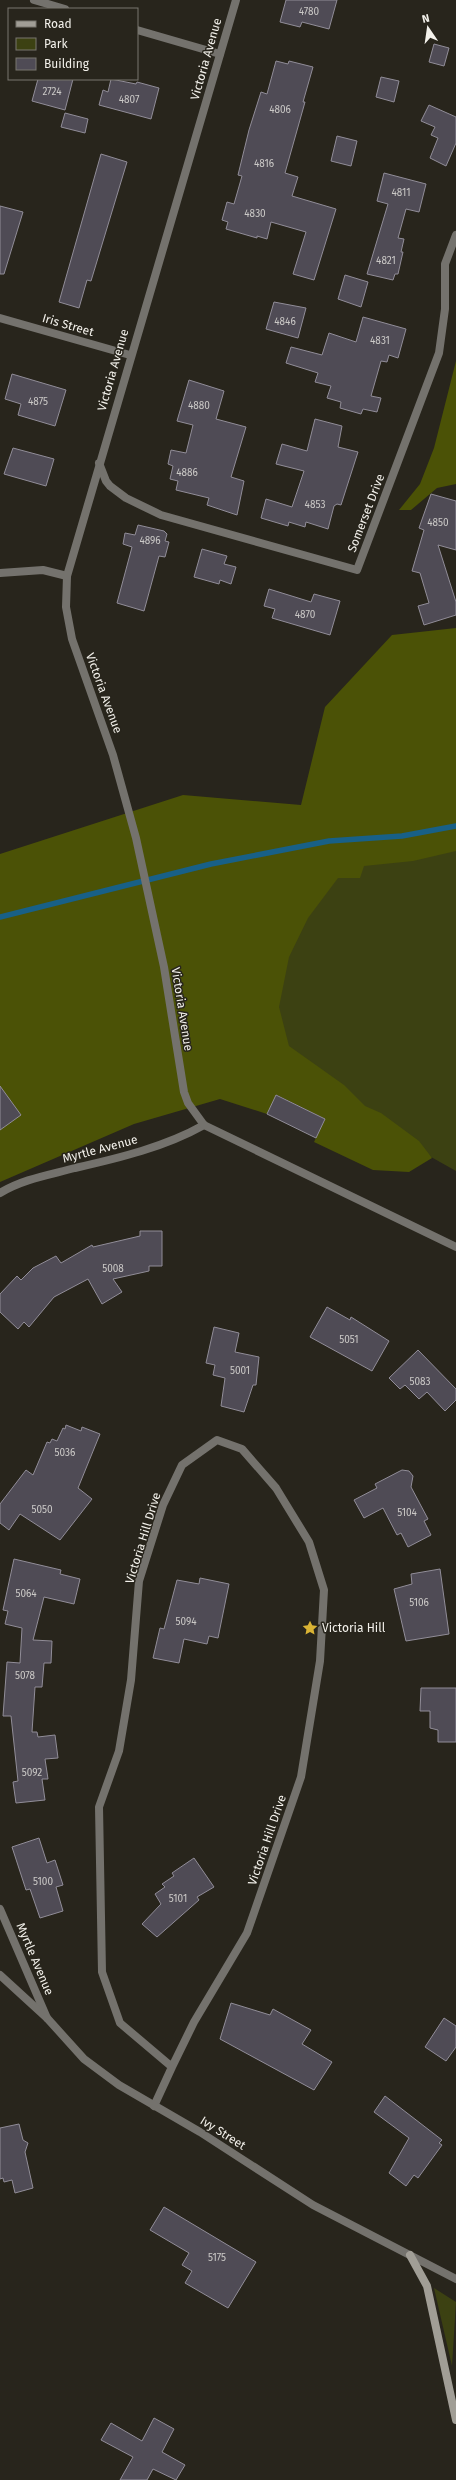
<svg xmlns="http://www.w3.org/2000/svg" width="456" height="2480" font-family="'Fira Sans',sans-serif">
<rect width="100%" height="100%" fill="#28251c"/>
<path fill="#3c4112" d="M456,782v389l-242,-136 -55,-185z
M434,2288l22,14 -4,64z"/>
<path fill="#4b5206" d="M456,361v123l-19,4 -26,22h-12l21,-26 14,-36z
M456,628v223l-43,10 -49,5 -4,12h-22l-30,40 -19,39 -10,50 10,39 55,39 21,21 16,7 38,28 13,17 -23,14 -36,-2 -59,-28 11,-23 -48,-24 -10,19 -47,-15 -86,25 -134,58v-328l183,-59 118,10 24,-98 67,-72z"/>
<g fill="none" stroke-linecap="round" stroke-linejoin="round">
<path stroke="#186087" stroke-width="5.5" d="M0,917l211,-53 118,-23 73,-5 54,-10"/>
</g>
<path fill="#4f4b55" stroke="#918d98" d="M286,0h51l-8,29 -27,-7 -2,5 -20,-5z
M434,44l15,4 -5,18 -15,-4z
M276,61l12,3 1,-3 24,6 -10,35h2l-20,71 13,4 -6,19 44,13 -22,71 -21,-6 13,-42 -35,-10 -4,17 -10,-3v2l-31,-9 2,-7 -6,-2 5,-18 7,2 8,-28 -4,-1 11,-45 12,-38 6,2z
M381,77l18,4 -5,21 -18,-5z
M38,79h35l-8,31 -33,-9z
M111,79l25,5 1,-2 22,6 -8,31 -52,-14 4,-15 5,2z
M429,105l27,12v26l-10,23 -16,-8 8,-20 -7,-3 4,-8 -14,-6z
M65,113l23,6 -3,14 -24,-6z
M337,136l20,5 -6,25 -20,-5z
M101,154l26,8 -36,119 -4,-1 -8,28 -20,-6z
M384,173l42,11 -7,28 -13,-3 -8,29 6,1 -3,13h2l-5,22h-3l-2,6 -26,-6 21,-70 -11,-3z
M0,206l23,6 -19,62h-4z
M345,275l23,7 -7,25 -23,-8z
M274,302l32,6 -8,30 -32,-9z
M363,317l43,12 -8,29 -9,-3 -2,7 -6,-1 -10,35 10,2 -4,14 -14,-3 -2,5 -21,-6 1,-6 -14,-4 4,-12 -16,-4 3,-9 -32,-10 5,-16 31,8 7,-22 27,9z
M12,374l54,16 -11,36 -37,-11 3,-11 -16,-5z
M189,380l35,11 -8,28 30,8 -15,50 13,4 -7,34 -30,-10 2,-7 -33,-8 2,-9 -8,-2 3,-13 -5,-2 3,-14 15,3 7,-28 -16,-4z
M315,419l27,7 -4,21 20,5 -17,53 -4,-1 -3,2 -6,23 -22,-7 -1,5 -16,-5 -1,4 -27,-8 5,-19 26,8 12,-36 -28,-7 6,-20 25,7z
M13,448l41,11 -8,27 -42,-12z
M431,494l25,7v49l-18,-5 18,57v13l-32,10 -6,-19 11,-3 -9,-30 -8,-2 12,-41 -5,-2z
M138,525l26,6 3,3 -2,7 4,1 -4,15 -6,-1 -15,55 -27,-8 15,-56 -9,-3 2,-11 10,2z
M202,549l25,7 -3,8 12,3 -5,17 -11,-4 -1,4 -25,-7z
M269,589l42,13 3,-8 26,7 -10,34 -58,-17 3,-9 -11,-3z
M0,1086l21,29 -21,15z
M276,1095l49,24 -9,19 -49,-24z
M140,1231h22v35h-13v5l-36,8 9,13 -20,12 -14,-25 -34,18 -25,30 -5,-5 -6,7 -18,-17v-18l17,-18 4,4 12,-12 23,-12 5,7 31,-18 1,2 47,-11z
M327,1307l23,13 1,-3 38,24 -17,30 -62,-34z
M214,1327l25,6 -4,19 24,5 -3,28h-3l-9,27 -23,-6 4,-28 -12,-3 2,-10 -9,-2z
M418,1350l38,39v11l-11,11 -18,-19 -8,7 -14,-14 -5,4 -11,-11z
M66,1425l15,6 1,-4 18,7 -22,54 14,11 -32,41 -40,-26 -11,16 -9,-7v-19l26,-34 7,5 14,-33 3,1 2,-4 5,2 6,-13 2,1z
M402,1470l7,1 4,5 -2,11 17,32 -4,2 7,14 -23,12 -7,-14 -4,2 -14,-27 -19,10 -10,-18 23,-12 -2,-4z
M14,1559l47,11 -1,4 20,5 -6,25 -30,-7 -11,43 19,1 -1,22h-7l-2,24h-7l-3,45h5l1,5 17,-2 3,23 -13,1 3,20h-6l3,21 -29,3 -3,-21 5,-1 -7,-65h-8l4,-54 13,1 2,-35 -17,-4 3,-13 -5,-1z
M440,1569l9,65 -43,7 -12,-52 18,-5 -1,-10z
M200,1578l29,6 -11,54 -9,-2 -2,8 -23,-5 -5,24 -26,-5 7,-30 4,1 13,-49 22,4z
M421,1688h35v54h-18v-12l-8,-2v-17h-10z
M39,1838l8,25 8,-3 8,25 -7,2 7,24 -23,7 -10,-29 -4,1 -14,-43z
M194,1858l20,29 -17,10 2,3 -42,37 -15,-13 19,-20 -6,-10 10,-7 -3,-3 12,-8 -2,-3z
M231,2003l39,12 3,-6 38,21 -9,14 30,18 -18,28 -94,-51z
M444,2018l12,8v21l-10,14 -21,-14z
M385,2096l57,44 -3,3 3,2 -24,33 -4,-3 -8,11 -17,-13 20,-35 -35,-26z
M19,2124l4,16 5,3 -3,9 8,36 -18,5 -3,-13 -8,2 -1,-4 -3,1v-51z
M164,2207l92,55 -28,46 -43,-25 7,-12 -10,-6 7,-12 -39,-23z
M154,2418l20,11 -12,23 23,13 -9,15 -23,-11 -6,11h-27l13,-23 -32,-17 10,-17 31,18z"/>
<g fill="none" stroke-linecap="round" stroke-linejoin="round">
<path stroke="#74726d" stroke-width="8" d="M34,0l31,9
M137,30l83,24
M0,318l130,37
M99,463l7,18 4,5 16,12 35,17 196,55 82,-217 6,-44v-45l11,-29
M0,573l43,-3 24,6
M0,1193c23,-14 49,-18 75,-25 44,-10 90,-21 129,-43
M217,1440l25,9 34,39 33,54 15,48 -4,71 -19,116 -54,156 -53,89 -22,45 -52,-44 -18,-51 -3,-165 20,-56 12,-71 8,-99 24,-76 19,-40z
M0,1909l47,109
M154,2106l18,-39"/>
<path stroke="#74726d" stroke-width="8" d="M236,0l-169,576 -1,31 6,32 41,116 23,83 28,129 20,125 4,11 16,22 252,122
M0,1975l47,43 37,41 35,26 81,47 113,73 143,74"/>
<path stroke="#a19e96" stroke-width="8" d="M410,2255l17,31 29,134"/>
</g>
<defs>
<symbol id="sight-bare" viewBox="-9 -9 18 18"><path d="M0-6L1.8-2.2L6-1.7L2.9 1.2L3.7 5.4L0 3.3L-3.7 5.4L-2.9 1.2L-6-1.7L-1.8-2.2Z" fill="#d9b334" stroke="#28251c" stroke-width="2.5" paint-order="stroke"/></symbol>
</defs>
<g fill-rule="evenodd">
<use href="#sight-bare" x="299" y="1617" width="22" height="22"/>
</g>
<g text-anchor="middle" stroke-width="3" stroke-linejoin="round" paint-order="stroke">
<g font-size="10" fill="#cac8c6">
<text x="309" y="15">4780</text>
<text x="52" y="95">2724</text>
<text x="129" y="103">4807</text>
<text x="280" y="113">4806</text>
<text x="264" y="167">4816</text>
<text x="401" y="196">4811</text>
<text x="255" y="217">4830</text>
<text x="386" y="264">4821</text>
<text x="285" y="325">4846</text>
<text x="380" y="344">4831</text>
<text x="38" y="405">4875</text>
<text x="199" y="409">4880</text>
<text x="187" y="476">4886</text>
<text x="315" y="508">4853</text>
<text x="438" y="526">4850</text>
<text x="150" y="544">4896</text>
<text x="305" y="618">4870</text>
<text x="113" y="1272">5008</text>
<text x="349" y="1343">5051</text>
<text x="240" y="1374">5001</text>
<text x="420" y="1385">5083</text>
<text x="65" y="1456">5036</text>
<text x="42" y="1513">5050</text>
<text x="407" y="1516">5104</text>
<text x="26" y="1597">5064</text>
<text x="419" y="1606">5106</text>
<text x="186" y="1625">5094</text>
<text x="25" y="1679">5078</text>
<text x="32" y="1776">5092</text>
<text x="43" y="1885">5100</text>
<text x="178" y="1902">5101</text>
<text x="217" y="2261">5175</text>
</g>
<g font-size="12" fill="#f3f1eb" stroke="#28251c">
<text transform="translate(206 59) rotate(-74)" y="4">Victoria Avenue</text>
<text transform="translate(68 325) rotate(16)" y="4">Iris Street</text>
<text transform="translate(113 370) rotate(-74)" y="4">Victoria Avenue</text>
<text transform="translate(366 513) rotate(-69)" y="4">Somerset Drive</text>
<text transform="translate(104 693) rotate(70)" y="4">Victoria Avenue</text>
<text transform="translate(182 1009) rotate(81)" y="4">Victoria Avenue</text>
<text transform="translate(100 1149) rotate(-15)" y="4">Myrtle Avenue</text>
<text transform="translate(143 1538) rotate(-73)" y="4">Victoria Hill Drive</text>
<text transform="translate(267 1840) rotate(-71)" y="4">Victoria Hill Drive</text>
<text transform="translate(35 1959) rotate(67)" y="4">Myrtle Avenue</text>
<text transform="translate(223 2133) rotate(32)" y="4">Ivy Street</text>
</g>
<g font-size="12" fill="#f3f1eb" stroke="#28251c" text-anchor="start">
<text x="322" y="1632">Victoria Hill</text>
</g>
</g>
<rect x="8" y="8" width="130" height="72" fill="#28251c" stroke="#79776f"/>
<rect x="16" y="21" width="20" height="6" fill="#a19e96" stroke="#79776f"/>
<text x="44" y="28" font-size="12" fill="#f3f1eb">Road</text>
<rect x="16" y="38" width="20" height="12" fill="#3c4112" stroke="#79776f"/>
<text x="44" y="48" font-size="12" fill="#f3f1eb">Park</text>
<rect x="16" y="58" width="20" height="12" fill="#4f4b55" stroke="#79776f"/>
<text x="44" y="68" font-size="12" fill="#f3f1eb">Building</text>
<g transform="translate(428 28) rotate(347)" stroke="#28251c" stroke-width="3" paint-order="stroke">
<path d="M0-3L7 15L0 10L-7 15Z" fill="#f3f1eb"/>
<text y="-6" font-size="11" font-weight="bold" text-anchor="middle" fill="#f3f1eb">N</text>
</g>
</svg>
